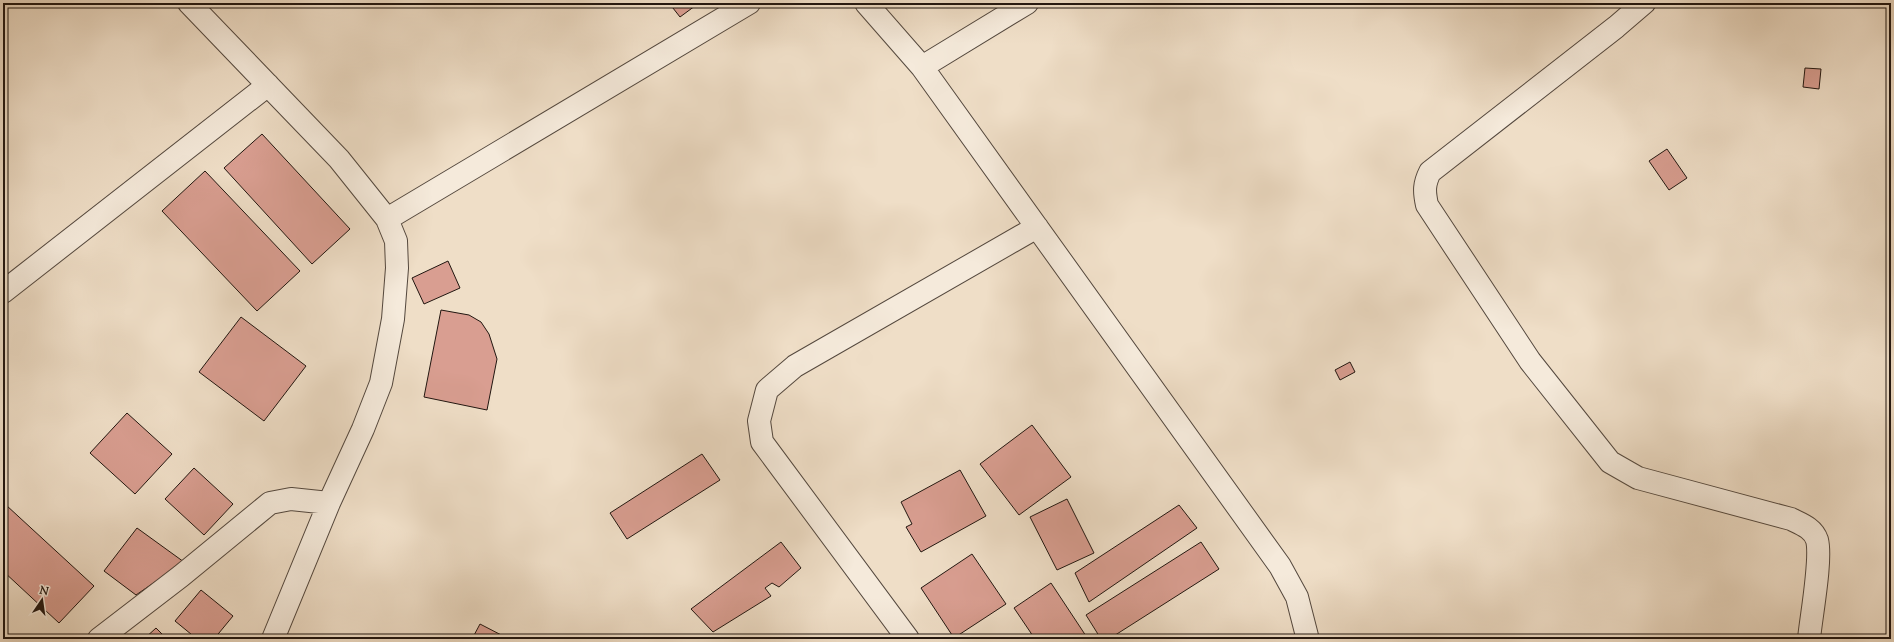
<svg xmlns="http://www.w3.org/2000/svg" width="1894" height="642" font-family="'Sorts Mill Goudy',serif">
<rect width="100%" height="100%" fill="#efdec7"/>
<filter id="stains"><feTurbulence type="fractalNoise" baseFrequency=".005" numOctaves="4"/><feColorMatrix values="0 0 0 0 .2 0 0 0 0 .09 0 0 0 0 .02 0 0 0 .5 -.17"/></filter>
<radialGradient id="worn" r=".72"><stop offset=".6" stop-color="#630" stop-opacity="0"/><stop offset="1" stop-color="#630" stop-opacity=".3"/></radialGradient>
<path fill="#d99e91" stroke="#211610" d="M669,3h30l-19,14z
M1805,68l16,1 -2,20 -16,-2z
M262,134l88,95 -38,35 -88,-96z
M1667,149l20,29 -18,12 -20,-29z
M205,171l95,100 -43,40 -95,-100z
M448,261l12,27 -36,16 -12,-26z
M441,310l28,5 12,7 8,12 8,25 -10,51 -63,-13z
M241,317l65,49 -42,55 -65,-49z
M1350,362l5,10 -15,8 -5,-10z
M127,413l45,41 -37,40 -45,-41z
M1032,425l39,52 -52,38 -39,-51z
M702,454l18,26 -93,59 -17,-26z
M194,468l39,36 -29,31 -39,-36z
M960,470l26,46 -65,36 -15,-25 6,-3 -11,-22z
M1067,499l27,54 -37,17 -27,-53z
M6,505l88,81 -35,37 -56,-52v-63z
M1179,505l18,23 -108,74 -14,-29z
M137,528l47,34 -48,33 -32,-24z
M781,542l20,26 -22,19 -7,-4 -7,5 6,8 -58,36 -22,-23z
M1201,542l18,27 -110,70h-8l-15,-24z
M972,554l34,50 -52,34 -33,-50z
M1051,583l37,56h-53l-21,-31z
M201,590l32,26 -19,23h-17l-22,-18z
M480,624l29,15h-37z
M156,628l11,11h-23z
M1031,634l4,5h-12z"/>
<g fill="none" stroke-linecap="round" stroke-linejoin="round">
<defs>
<path id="street" d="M189,3l150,156 48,60 9,22 1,27 -4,51 -12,64 -18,46 -34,74 -56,136
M866,3l56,64 358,499 17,31 10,39 -1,3
M1644,3l-28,24 -186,145c-6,12 -6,19 -3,33l103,156 80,101 28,16 153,41c10,5 22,9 26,21 5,19 -6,77 -8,99
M922,67l105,-64
M387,219l362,-216
M3,292l265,-207
M99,639l82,-63 89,-73 21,-4 38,4
M908,639l-146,-197 -3,-21 8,-31 28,-24 242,-139"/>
</defs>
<use href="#street" stroke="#54483e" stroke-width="24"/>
<use href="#street" stroke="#f5eadb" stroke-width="22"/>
</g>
<rect width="1894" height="642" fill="none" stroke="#efdec7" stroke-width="16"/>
<rect x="4" y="4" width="1886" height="634" fill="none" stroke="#211610" stroke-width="2"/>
<rect x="8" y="8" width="1878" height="626" fill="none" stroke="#211610"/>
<g transform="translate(42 600) rotate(13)" stroke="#f5eadb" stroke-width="3" paint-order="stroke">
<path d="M0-3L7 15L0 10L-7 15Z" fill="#211610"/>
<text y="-6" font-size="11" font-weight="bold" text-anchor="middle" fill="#211610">N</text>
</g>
<rect width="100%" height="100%" filter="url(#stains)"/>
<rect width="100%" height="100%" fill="url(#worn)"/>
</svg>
